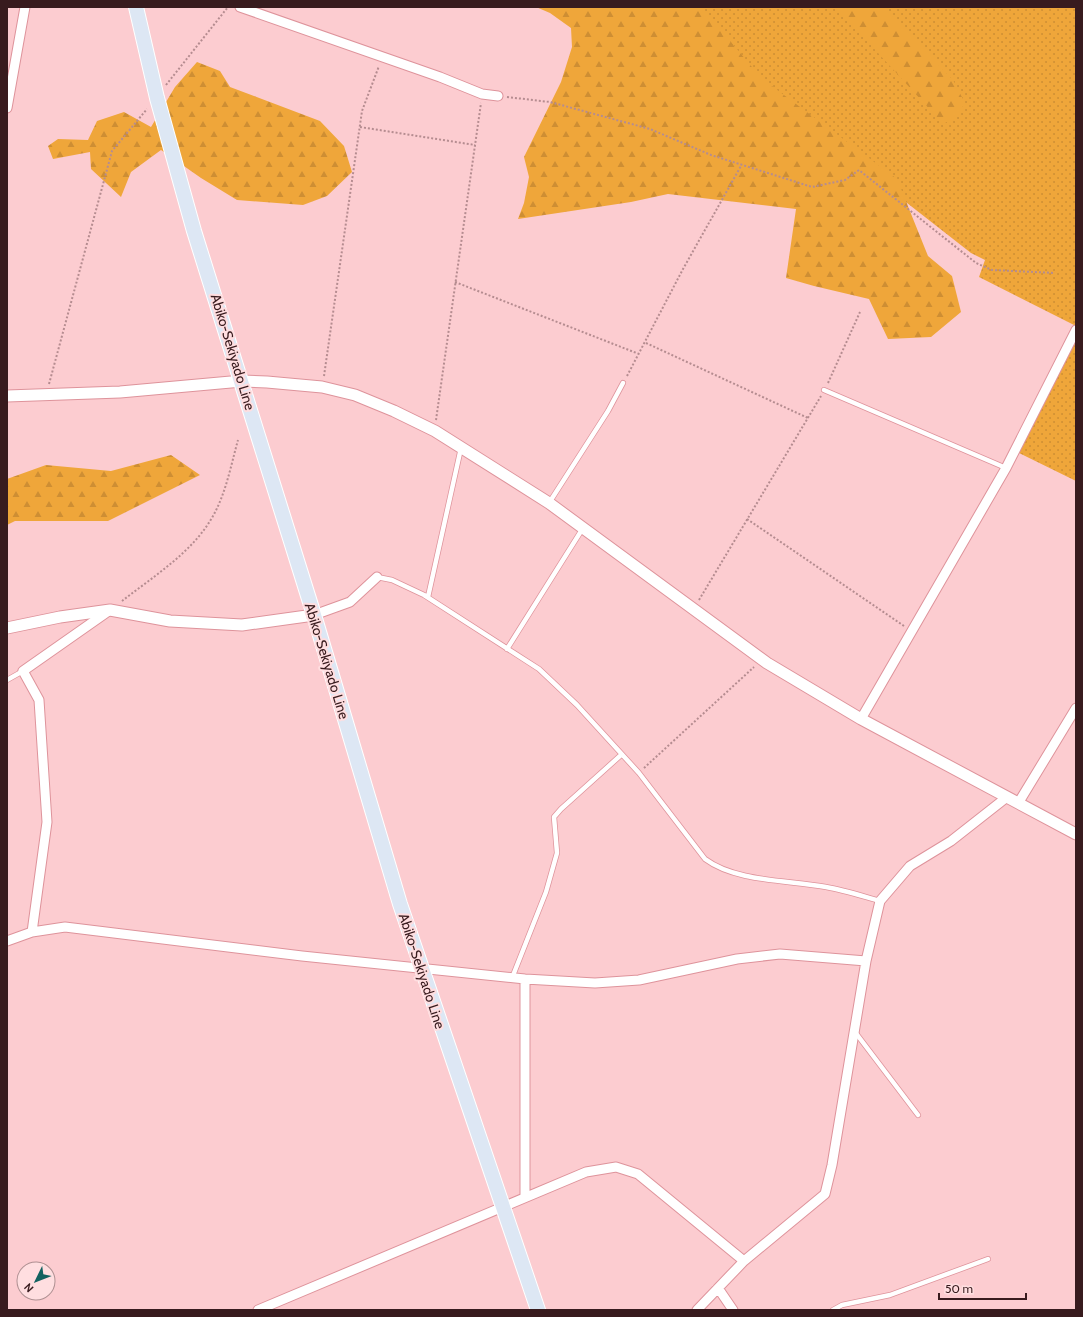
<svg xmlns="http://www.w3.org/2000/svg" width="1083" height="1317" font-family="Cabin,sans-serif">
<defs>
<pattern id="grass-dots" width="8" height="8" patternUnits="userSpaceOnUse"><rect width="8" height="8" fill="#efa63a"/><path d="M2 2h.1M6 6h.1" fill="none" stroke="#ce8e33" stroke-width="1.8" stroke-linecap="round"/></pattern>
<pattern id="forest-firs" width="22" height="20" patternUnits="userSpaceOnUse"><rect width="22" height="20" fill="#efa63a"/><path d="M5 1l3.5 6h-7zM16 11l3.5 6h-7z" fill="#ce8e33"/></pattern>
</defs>
<rect width="100%" height="100%" fill="#fcccd0"/>
<path fill="url(#grass-dots)" d="M643,7h433v319l-97,-49 6,-17 -14,-7 -110,-86z
M1076,338v143l-59,-29z"/>
<path fill="url(#forest-firs)" d="M536,7h166l59,71 136,101 31,77 24,20 9,36 -30,25 -43,2 -19,-40 -55,-13 -28,-8 10,-69 -128,-15 -37,8 -113,17 6,-16 5,-26 -5,-20 37,-75 11,-35 -1,-19 -21,-15z
M836,7h47l70,73 12,23 -9,14 -13,7z
M197,62l23,9 10,16 90,34 24,25 8,26 -25,24 -24,9 -66,-5 -36,-22 -40,-28 -30,22 -10,25 -30,-28 -1,-17 -37,7 -5,-13 10,-7 30,1 9,-19 27,-9 27,15 24,-40z
M171,455l29,20 -92,46h-93l-8,4v-46l39,-14 65,6z"/>
<g fill="none" stroke-linecap="round" stroke-linejoin="round">
<defs>
<path id="service" d="M824,390l182,78
M549,503l59,-92 15,-28
M377,577l15,3 32,15 115,74 38,36 62,68 66,86c31,23 83,21 121,28 18,3 36,9 54,14
M428,597l33,-149
M507,649l76,-121
M7,680l16,-9
M512,978l34,-86 11,-39 -3,-36 7,-8 60,-54
M855,1032l63,83
M833,1310l9,-5 48,-10 98,-36"/>
<path id="minor" d="M240,7l200,70 42,17 16,2
M7,108l18,-101
M314,615l36,-13 27,-25
M861,719l145,-251 70,-138
M1019,802l57,-94
M32,932l15,-110 -8,-122 -16,-29 87,-61
M7,941l25,-9 33,-5 237,29 223,23 70,4 44,-3 98,-21 43,-5 86,7
M525,979v218
M718,1288l15,22
M258,1310l328,-138 30,-5 22,7 106,87
M697,1310l47,-49 81,-67 7,-29 34,-204 14,-60 30,-35 41,-25 56,-44"/>
<path id="tertiary" d="M7,396l113,-4 122,-11 25,1 55,5 33,8 39,16 41,20 114,72 218,160 94,56 215,115
M7,628l53,-11 50,-7 60,11 72,4 72,-10"/>
<path id="primary" d="M136,7l21,91 37,133 120,384 86,289 138,406"/>
</defs>
<use href="#service" stroke="#de939b" stroke-width="6"/>
<use href="#minor" stroke="#de939b" stroke-width="11"/>
<use href="#tertiary" stroke="#de939b" stroke-width="13"/>
<use href="#primary" stroke="#fff" stroke-width="16"/>
<path stroke="#b58c90" stroke-width="2" stroke-dasharray="2 2" stroke-linecap="butt" d="M166,85l62,-78
M507,97l43,5 100,27 61,26 101,32 33,-7 14,-10 117,93 16,7 63,3
M360,127l115,18
M455,282l184,72
M646,343l162,75
M324,376l38,-265 17,-45
M627,376l56,-107 58,-103
M828,383l32,-71
M49,384l63,-233 35,-42
M436,420l45,-317
M747,519l157,107
M699,600l122,-204
M122,601c32,-25 71,-49 91,-85 13,-23 18,-51 25,-76
M644,768l110,-101"/>
<use href="#service" stroke="#fff" stroke-width="4.5"/>
<use href="#minor" stroke="#fff" stroke-width="9"/>
<use href="#tertiary" stroke="#fff" stroke-width="11"/>
<use href="#primary" stroke="#dde7f4" stroke-width="14"/>
</g>
<g text-anchor="middle" stroke-width="4" stroke-linejoin="round" paint-order="stroke">
<g font-size="14" fill="#381b1e" stroke="#ffdee0">
<text transform="translate(233 352) rotate(73)" y="5">Abiko-Sekiyado Line</text>
<text transform="translate(327 661) rotate(73)" y="5">Abiko-Sekiyado Line</text>
<text transform="translate(422 971) rotate(72)" y="5">Abiko-Sekiyado Line</text>
</g>
</g>
<rect width="1083" height="1317" fill="none" stroke="#381b1e" stroke-width="16"/>
<g transform="translate(36 1281) rotate(227)"><circle r="19" fill="#ffdee0" stroke="#af9092"/>
<path d="M0-3L7 15L0 10L-7 15Z" fill="#126260"/>
<text y="-6" font-size="11" font-weight="bold" text-anchor="middle" fill="#381b1e">N</text>
</g>
<path d="M939 1293v6h87v-6" fill="none" stroke="#381b1e" stroke-width="2"/>
<text x="945" y="1293" font-size="12" fill="#381b1e" stroke="#ffdee0" stroke-width="3" paint-order="stroke">50 m</text>
</svg>
